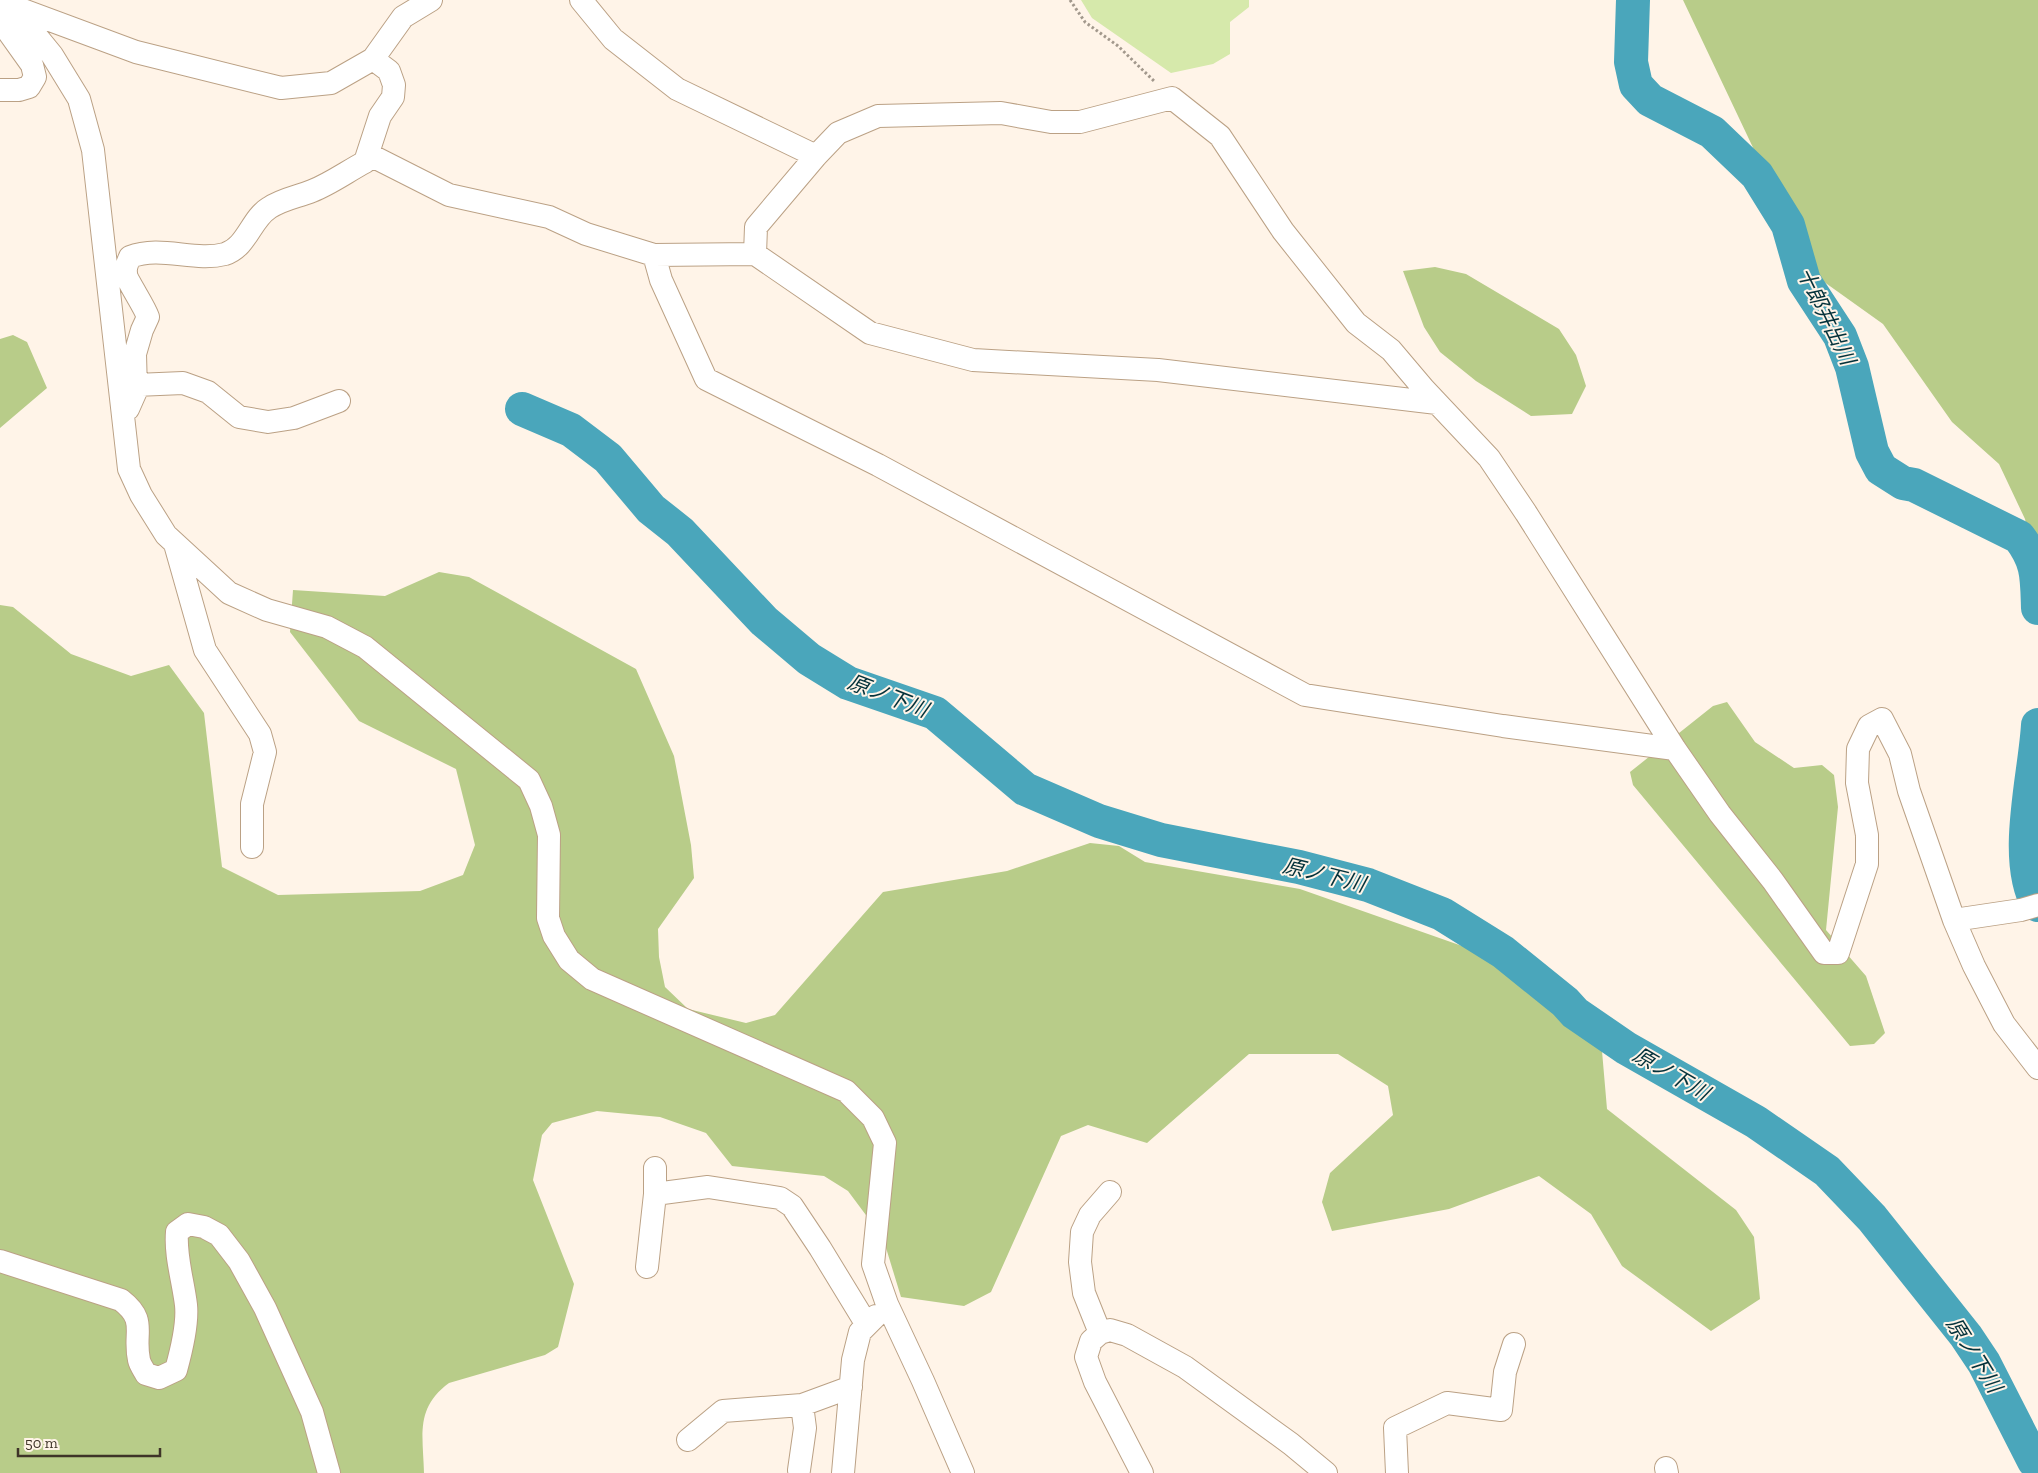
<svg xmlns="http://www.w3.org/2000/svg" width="2038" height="1473" font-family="'Zilla Slab','Noto Sans JP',serif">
<rect width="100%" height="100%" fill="#fff4e8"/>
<path fill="#d6e9ab" d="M1081,0h168v7l-19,15v32l-17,10 -42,9 -79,-55z"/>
<path fill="#b8cc89" d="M1683,0h355v579l-13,-60 -26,-55 -47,-42 -69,-98 -70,-50z
M1435,267l31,7 93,55 17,26 10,31 -14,28 -41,2 -55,-35 -36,-29 -16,-25 -21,-56z
M13,335l14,7 20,46 -47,40v-89z
M439,572l30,5 167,92 38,87 17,89 3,33 -36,51 1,28 6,30 23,22 58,14 29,-8 108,-123 124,-21 83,-28 29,3 26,16 155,27 219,77 83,85 5,58 129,101 18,27 6,62 -49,32 -89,-65 -31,-52 -52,-38 -90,33 -117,22 -10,-29 8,-29 63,-58 -5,-29 -50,-32h-89l-102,89 -59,-18 -27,11 -70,156 -27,14 -63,-9 -18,-59 -35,-47 -24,-15 -92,-10 -26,-33 -46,-16 -63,-6 -45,12 -10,12 -9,45 41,104 -16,63 -13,8 -96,28c-34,25 -26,52 -25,90h-424v-868l13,2 58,47 60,22 38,-11 35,48 18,154 56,28 142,-4 43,-16 12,-30 -19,-76 -97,-48 -69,-89 3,-42 92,6z
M1727,702l28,40 39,26 28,-3 12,10 4,32 -12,123 40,46 19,57 -11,11 -24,2 -217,-261 -3,-13 83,-66z"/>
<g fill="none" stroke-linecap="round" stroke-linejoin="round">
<path stroke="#4aa6bb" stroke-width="34" d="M1633,0l-2,62 5,23 14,15 62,32 45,43 31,50 16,56 36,55 12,31 20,85 9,17 22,14 11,2 105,52c19,25 18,39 19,71
M522,409l49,21 37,28 43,51 29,23 84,89 45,38 39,24 87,30 90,76 74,32 62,19 138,27 69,18 74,29 61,38 62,50 10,11 51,35 130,74 71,49 45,47 94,118 18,27 50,98 4,3
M2038,725c-3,52 -26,134 0,180"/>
<defs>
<path id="minor" d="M7,0l45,55 27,44 14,51 36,319 12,26 25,40 63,58 38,17 60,17 38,20 164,133 12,26 8,29 -1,83 6,18 15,24 23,19 254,112 27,27 12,25 -12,121 14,40 36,77 40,92
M581,0l32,39 64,50 139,67
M12,6l124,46 145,36 50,-5 42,-24 30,-42 28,-17
M0,20l32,45 3,12 -6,10 -10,3h-19
M368,154l81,41 100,22 37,17 68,21 101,-1 115,79 103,27 185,10 279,33
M755,254l1,-27 60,-71 22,-23 40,-17 123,-3 50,9h29l92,-24 48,38 63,95 73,92 35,27 33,39 65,69 37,55 149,236 45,65 53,67 51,72h14l29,-89v-29l-10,-52 1,-34 11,-23 13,-7 18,35 9,37 45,129 20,46 30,58 34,44
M654,255l7,25 45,99 172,86 427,230 198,31 172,23
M136,385l47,-2 25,9 31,25 29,5 26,-4 45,-17
M128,409l8,-18 -1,-37 7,-24 6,-13c-4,-12 -22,-37 -22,-44 -1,-6 2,-11 4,-16 31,-12 64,5 95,-3 22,-7 26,-35 44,-46 13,-9 28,-11 43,-17 18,-7 36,-20 53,-29l15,-46 13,-19 1,-12 -5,-14 -16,-12
M175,544l30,106 55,84 5,18 -13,52v43
M1954,920l67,-10 17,-5
M655,1194v-26
M0,1261l121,39c27,21 12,32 18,60 1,5 5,10 7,14l13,4 17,-8c5,-18 12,-46 10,-65 -3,-25 -11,-49 -9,-73l11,-8 16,3 15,8 20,26 26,47 47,104 17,61
M647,1267l8,-73 53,-7 72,11 12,8 28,42 47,77
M1100,1333l-16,-40 -4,-31 2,-30 8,-17 20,-23
M688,1440l35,-29 79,-6 49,-18
M1666,1468l1,5
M799,1470l6,-42 -3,-23
M843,1473l10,-113 7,-28 16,-16
M1142,1473l-47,-91 -9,-25 5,-16 9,-8 10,-3 17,5 58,32 106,77 35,29
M1397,1473l-2,-45 52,-25 54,7 4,-38 9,-28"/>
</defs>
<use href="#minor" stroke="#bba185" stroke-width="24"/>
<path stroke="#a2988c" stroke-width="3" stroke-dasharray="2.5 2.5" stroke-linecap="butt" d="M1070,0l15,22 33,24 37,36"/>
<use href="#minor" stroke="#fff" stroke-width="22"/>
</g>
<g text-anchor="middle" stroke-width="4" stroke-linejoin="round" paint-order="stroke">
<g font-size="21" font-style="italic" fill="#04323b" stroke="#fff4e8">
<text transform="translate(1826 316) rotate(64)" y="7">十郎井出川</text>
<text transform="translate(888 696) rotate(21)" y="7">原ノ下川</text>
<text transform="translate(1324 875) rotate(14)" y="7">原ノ下川</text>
<text transform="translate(1671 1074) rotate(30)" y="7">原ノ下川</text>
<text transform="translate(1974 1355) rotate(58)" y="7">原ノ下川</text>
</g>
</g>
<path d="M18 1448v8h142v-8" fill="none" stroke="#3e3428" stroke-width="2.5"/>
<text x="25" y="1448" font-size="15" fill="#3e3428" stroke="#fff4e8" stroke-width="4" paint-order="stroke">50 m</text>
</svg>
